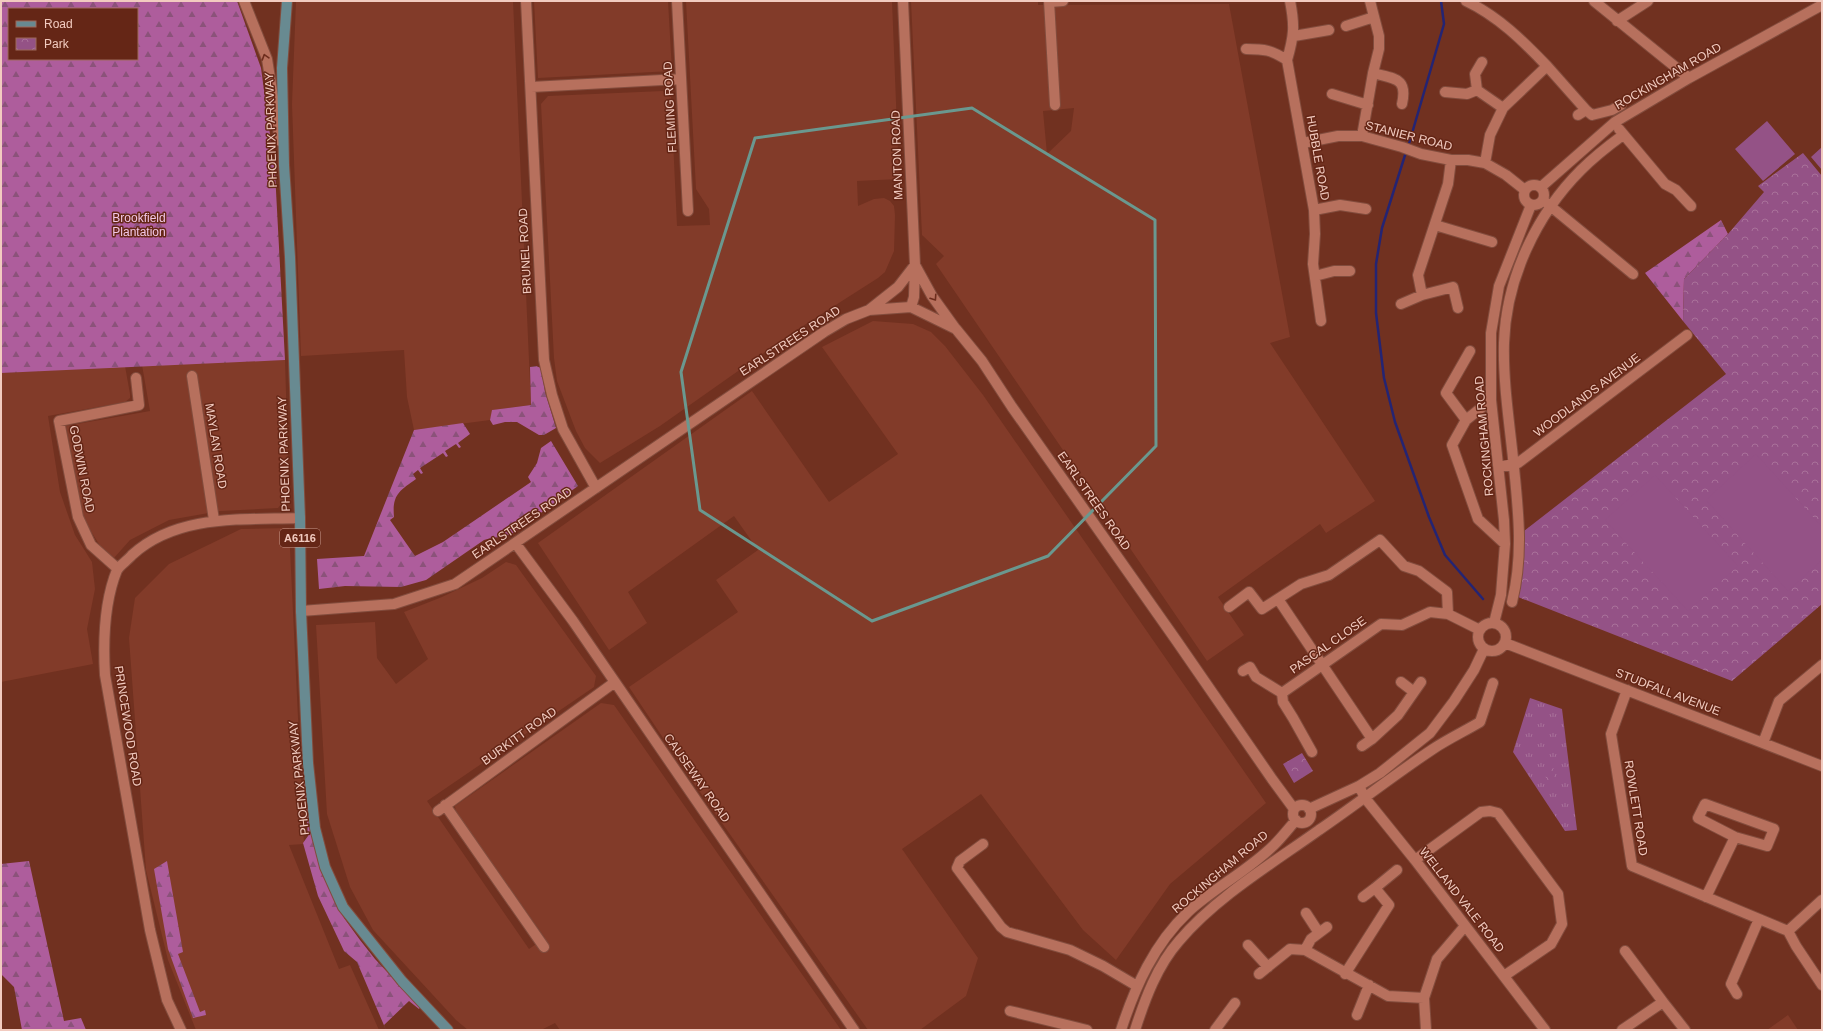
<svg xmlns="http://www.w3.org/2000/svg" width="1823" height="1031" font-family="Arial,sans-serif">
<defs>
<pattern id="grass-tufts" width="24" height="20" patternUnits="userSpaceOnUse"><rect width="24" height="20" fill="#945286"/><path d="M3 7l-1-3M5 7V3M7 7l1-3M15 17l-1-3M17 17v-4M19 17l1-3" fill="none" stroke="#a9719a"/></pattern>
<pattern id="forest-firs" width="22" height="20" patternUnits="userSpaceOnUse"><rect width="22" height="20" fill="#ae5d9c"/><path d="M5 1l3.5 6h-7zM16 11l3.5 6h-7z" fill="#8b527a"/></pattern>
<pattern id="park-crowns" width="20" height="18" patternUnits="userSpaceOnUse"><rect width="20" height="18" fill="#945286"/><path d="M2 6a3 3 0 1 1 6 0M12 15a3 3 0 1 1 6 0" fill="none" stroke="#a9719a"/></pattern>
</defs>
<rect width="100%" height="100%" fill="#713120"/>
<path fill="#823b29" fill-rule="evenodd" d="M296,1h217l18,404 -38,5 -3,10 -76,10 -7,-33 -3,-47 -103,6 -9,-252z
M534,1h134l4,70 -134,7z
M686,1h206l7,178 -42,2 1,25 16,-7 10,-1 6,3 4,5 1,9 -1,36 -9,21 -7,6 -83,53 -135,95 -60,37 -15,-15 -9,-17 -19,-50 -3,-23 -13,-254 7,-8 115,-5 8,6 6,129 33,-1 -1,-16 -13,-20z
M911,1h127v4l191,-1 61,333 -20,6 105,158 -49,32 -6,-9 -102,73 26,38 -37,26 -271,-397 8,-8 -22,-21zM1074,108l-3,23 -24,23 -4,-43z
M873,321l40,3 18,8 14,14 38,49 283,408 -96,81 -54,76 -33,-30 -102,-136 -79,55 76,109 -12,38 -46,34h-52l-182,-258 -57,-85 109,-75 -22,-32 42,-30 -24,-34 -106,76 19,31 -38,27 -71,-107 214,-152 77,111 69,-48 -76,-107z
M285,360l4,134 -11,14 -58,3 -51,9 -39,20 -16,18 -10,-6 -22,-35 -16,-91 84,-15 -8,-46z
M125,366l5,28v4l-5,4 -77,14 12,76 15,43 17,27 3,27 -8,40 6,35 -92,18v-309z
M289,528l15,316 -15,1 50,124 11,-4 29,65h-183l-28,-70 -22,-90 -17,-232 6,-40 34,-34 72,-35z
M506,562l10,3 80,111 -2,11 -167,114 102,148 16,-11 -89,-126 -1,-6 146,-103 13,2 227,325h-281l-5,-7 -14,7h-73l-12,-10 -83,-90 -23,-43 -23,-73 -11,-189 59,-3 2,36 19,26 32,-25 -24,-47 38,-15 40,-19z
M1788,1015l10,15h-31z"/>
<path fill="url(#grass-tufts)" d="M1530,698l32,11 15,121 -12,1 -52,-79z"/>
<path fill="url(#forest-firs)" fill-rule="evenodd" d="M1,1h236l24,67 14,104 10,188 -284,13zM9,9h128v50h-128z
M1721,220l7,14 -44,45 -1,42 -38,-48z
M536,366l5,2 4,24 11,36 -12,7h-5l-22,-13h-12l-12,3 -3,-5 2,-10 39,-5 -1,-38z
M463,423l7,11 -12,9 3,4 -2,1 -3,-4 -11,7 3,5 -2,1 -3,-4 -23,15 3,5 -2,1 -3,-4 -5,4 3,5c-17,12 -24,16 -22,38l-4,3 25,36 28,-14 88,-60 -3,-5 9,-14 4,-15 10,-7 27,45 -65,47c-9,5 -18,3 -29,7l-58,40 -25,7 -56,-1 -26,3 -2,-30 47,-3 50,-126z
M306,741l19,136 19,41 16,22 15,19 45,48 -1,2 -10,-8 -25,24 2,5 -29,-68 -13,-11 -26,-55 -15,-53 5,-7 -6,-88z
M29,861l35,160 17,-3 5,12h-64l-8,-43 -13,-13v-110z
M167,861l16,91 -5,2 22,58 5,-2 1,5 -13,3 -25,-69 -14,-80z"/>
<path fill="url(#park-crowns)" d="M1803,153l19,23v428l-90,77 -214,-84 6,-66 202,-157 -43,-53 1,-42 44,-45 36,-42 -6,-6z
M1302,753l11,18 -19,12 -11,-19z
M1553,767l2,6 -2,7 -6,2 -3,-12z"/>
<path fill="#945286" d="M1767,121l28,33 -32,27 -28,-32z
M1822,147v23l-11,-13z
M1756,454l66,73v33l-34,31 -82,-91z
M1655,475l83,91 -50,45 -83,-91z"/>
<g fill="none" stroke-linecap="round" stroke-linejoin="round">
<path stroke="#242473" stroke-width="2.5" d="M1408,147l36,-123 -3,-23
M1406,152l-24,76 -6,36v49l8,65 11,44 34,95 16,38 38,44"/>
<defs>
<path id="minor" d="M244,1l23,58 13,82
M526,1l18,359 8,35 11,34 33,59
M677,1l11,210
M903,1l12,264 -1,32 -3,10
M1049,1l6,104
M1290,1c5,25 4,35 -3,59l27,150 1,24 -2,30 8,57
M1466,1c32,15 57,40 81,65
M1594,1l95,77
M1050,2l13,-1
M1617,21l31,-20
M1346,26l28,-9
M1294,36l35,-6
M1246,49c19,0 25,1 41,11
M1373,73c21,6 35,4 29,31
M531,87l150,-8
M1477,90l26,18
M1477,90l-2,-16 7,-12
M1445,92l22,2 10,-4
M1332,94l36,11
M1578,115l8,-5 6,5 20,-5 9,-5
M1619,129l46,55 11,6 15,16
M1362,136l11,-63 6,-24v-13l-9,-35
M1303,143l35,-7h24l40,11 19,7 30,6h17l17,3 21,12 19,15
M1485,163l5,-28 13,-27 44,-42 39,44
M1524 195a10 10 0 1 1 20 0a10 10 0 1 1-20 0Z
M1541,187l74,-65 74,-44 133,-73
M1543,200l90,74
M1314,210l26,-5 26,4
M1435,225l57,17
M1315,276l19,-5h16
M1422,295l-4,-20 30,-91 3,-24
M1401,304l21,-9 31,-8 5,21
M869,310l29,-23 17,-22 17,31 23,32
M192,376l22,144
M1491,400l-25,20 -14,25 26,74 27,25
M1466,420l-20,-27 24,-42
M1499,467l19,-4 169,-128
M516,544l57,77 281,409
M118,569l-27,-24 -13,-28 -19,-96 80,-16 -3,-27
M1278,599l94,140 26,-24 23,-33
M1512,602c12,-49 6,-94 1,-144 -4,-38 -10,-77 -9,-115 2,-64 32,-128 77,-173 13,-13 27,-24 42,-35
M1229,607l20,-15 13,17 39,-25 28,-9 51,-35 24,26 15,5 28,21 1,22
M301,611l93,-7 61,-20 369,-252 22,-13 23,-9 42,-3 45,22 26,32 30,46 164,233 96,139 22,30
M1478 637a14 14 0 1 1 28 0a14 14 0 1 1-28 0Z
M1494,623l7,-28 4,-51 -1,-24 -13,-120v-67l8,-47 32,-81
M1505,643l317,123
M1243,671l7,-4 6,10 26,16
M1401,682l13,10
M1627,690l-16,44 21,132 156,65 8,15 26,39
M1763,743l16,-42 43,-36
M1362,746l10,-7
M1312,752l-19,-34 -10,-16 -1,-9 99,-69 21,1 28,-13 18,2 32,16
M1359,786l6,12 50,62 130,170
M445,805l99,142
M1293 814a9 9 0 1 1 18 0a9 9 0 1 1-18 0Z
M1309,809l50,-23 21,-13 50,-40 24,-32 20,-31 10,-21
M438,811l177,-129
M983,844l-23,17 -3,7 44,59 6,5 63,18 33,16 34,20
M1415,860l66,-48 9,-1 8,2 60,81 4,30 -11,20 -47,32
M1363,897l12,-9
M1706,897l29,-60 -37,-19 7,-14 69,25 -7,17 -32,-9
M1306,913l13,20
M1788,931l34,-31
M1248,945l20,22
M1305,950l6,-11 16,-12
M1625,951l38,51
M1259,974l31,-25 15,1 83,46 36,2
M1345,974l44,-69 -14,-17 22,-18
M1737,994l-6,-10 28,-65
M1010,1011l77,19
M1357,1015l12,-30
M181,1030l-14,-30 -17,-70 -45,-255c-2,-34 -1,-73 12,-105 3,-5 11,-10 15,-15 45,-41 110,-35 168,-37
M1121,1030c14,-43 33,-86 67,-118 26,-24 61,-42 86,-67 8,-8 15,-17 22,-25
M1135,1030c10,-31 22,-64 44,-89 37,-44 94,-78 140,-111 38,-26 75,-55 114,-81 15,-10 32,-18 47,-27l13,-39
M1215,1030l20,-27
M1426,1030l-2,-32 13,-39 28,-33
M1622,1030l41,-28 22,28"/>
<path id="major" d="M287,1l-5,67 2,97 6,92 10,261 1,93 7,152 7,65 10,39 18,40 59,74 46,49"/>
</defs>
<use href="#minor" stroke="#824c3d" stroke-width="12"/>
<use href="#major" stroke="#824c3d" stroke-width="12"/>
<use href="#minor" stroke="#b7705d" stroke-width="10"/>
<use href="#major" stroke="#688a91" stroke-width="10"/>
</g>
<defs><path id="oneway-chevron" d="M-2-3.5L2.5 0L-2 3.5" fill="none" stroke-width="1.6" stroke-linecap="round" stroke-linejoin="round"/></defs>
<g stroke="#6d2d1d">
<use href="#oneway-chevron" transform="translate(265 57) rotate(-107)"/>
<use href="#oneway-chevron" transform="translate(934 298) rotate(56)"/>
</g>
<path fill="none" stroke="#6a988f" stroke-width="3" stroke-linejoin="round" d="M972,108l183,112 1,226 -108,110 -176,65 -172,-111 -19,-138 74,-234z"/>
<g text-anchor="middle" stroke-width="3" stroke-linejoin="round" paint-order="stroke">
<rect fill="#652616" stroke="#c89a8d" stroke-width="1" x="280" y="529" width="40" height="18" rx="3"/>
<g font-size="11" font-weight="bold" fill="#f2cbc0">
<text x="300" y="542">A6116</text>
</g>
<g font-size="12" fill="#f2cbc0" stroke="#652616">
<text transform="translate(1668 76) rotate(-30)" y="4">ROCKINGHAM ROAD</text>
<text transform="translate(670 107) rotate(-93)" y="4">FLEMING ROAD</text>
<text transform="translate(271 130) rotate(-92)" y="4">PHOENIX PARKWAY</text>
<text transform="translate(1409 136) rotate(14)" y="4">STANIER ROAD</text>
<text transform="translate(897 155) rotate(-92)" y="4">MANTON ROAD</text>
<text transform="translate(1318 158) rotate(80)" y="4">HUBBLE ROAD</text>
<text transform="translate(525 251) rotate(-93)" y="4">BRUNEL ROAD</text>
<text transform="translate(790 341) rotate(-33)" y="4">EARLSTREES ROAD</text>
<text transform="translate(1587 395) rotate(-37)" y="4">WOODLANDS AVENUE</text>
<text transform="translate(1484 436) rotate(-95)" y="4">ROCKINGHAM ROAD</text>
<text transform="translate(216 446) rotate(81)" y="4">MAYLAN ROAD</text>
<text transform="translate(284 454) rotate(-92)" y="4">PHOENIX PARKWAY</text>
<text transform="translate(82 469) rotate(79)" y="4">GODWIN ROAD</text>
<text transform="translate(1094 501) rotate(55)" y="4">EARLSTREES ROAD</text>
<text transform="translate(522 523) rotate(-34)" y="4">EARLSTREES ROAD</text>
<text transform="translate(1328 645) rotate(-35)" y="4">PASCAL CLOSE</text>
<text transform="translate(1668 692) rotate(21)" y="4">STUDFALL AVENUE</text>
<text transform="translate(128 726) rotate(81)" y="4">PRINCEWOOD ROAD</text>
<text transform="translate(519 736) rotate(-36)" y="4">BURKITT ROAD</text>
<text transform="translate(299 778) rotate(-96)" y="4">PHOENIX PARKWAY</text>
<text transform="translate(697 778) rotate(55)" y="4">CAUSEWAY ROAD</text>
<text transform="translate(1636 808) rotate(81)" y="4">ROWLETT ROAD</text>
<text transform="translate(1220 872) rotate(-40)" y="4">ROCKINGHAM ROAD</text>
<text transform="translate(1462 900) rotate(52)" y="4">WELLAND VALE ROAD</text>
</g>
<g font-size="12" fill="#f3c7e7" stroke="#652616">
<text x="139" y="222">Brookfield<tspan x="139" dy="14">Plantation</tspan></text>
</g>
</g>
<rect width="1823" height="1031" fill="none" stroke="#f2cbc0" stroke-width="4"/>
<rect x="8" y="8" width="130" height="52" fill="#652616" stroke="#9d685a"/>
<rect x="16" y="21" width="20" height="6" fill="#688a91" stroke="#9d685a"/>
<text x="44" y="28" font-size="12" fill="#f2cbc0">Road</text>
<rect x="16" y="38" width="20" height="12" fill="url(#park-crowns)" stroke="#9d685a"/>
<text x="44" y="48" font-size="12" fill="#f2cbc0">Park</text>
</svg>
